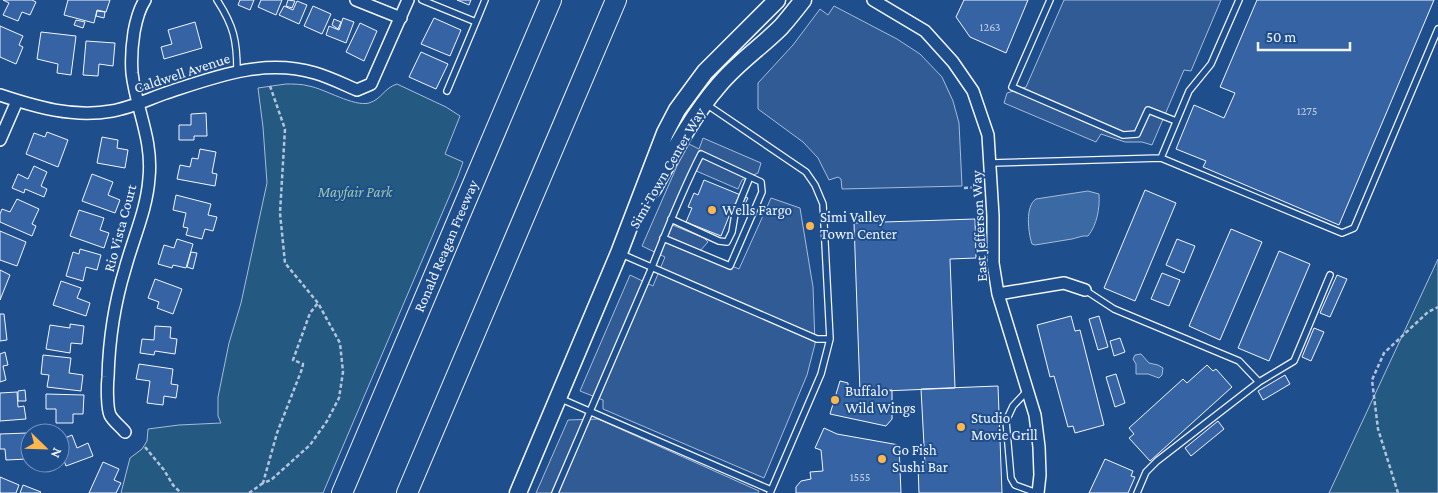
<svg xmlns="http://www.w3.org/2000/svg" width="1438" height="493" font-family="'Crimson Pro',serif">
<rect width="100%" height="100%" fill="#1f4e8c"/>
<path fill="#245a82" stroke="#a8bbd7" d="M286,84c7,0 16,0 23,2 16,3 45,21 60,17 13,-4 15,-15 28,-19l49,23 14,9 -15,38 18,8 -5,14 -135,317h-202l9,-35 12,-9 5,-8 1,-12 31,-4 42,-2 -3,-7v-19l11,-54 12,-40 26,-120 -4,-56 -5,-39z
M1438,259v234h-109z"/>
<path fill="#305b95" stroke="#a8bbd7" d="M1064,0h157l-30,71 -7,-1 -32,75 -10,-3h-17l-24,-8 -5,8 -92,-39 3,-10 19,-6z
M834,6l63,33 23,15 22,23 11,24 6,22 3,63 -120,3 -1,-10 -3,-2 -9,3 -11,-22 -15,-16 -45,-33v-26l35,-38 27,-36 8,6z
M703,138l58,25 -3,10 -16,7 -4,9 -44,-19 -24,54 34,14 4,4 -9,10 40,17 32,-71 29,10 13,79 2,57 -8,31 -43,103 -161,-69v-9l-23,-9 50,-116 23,11 12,-29 -23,-11 35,-80 12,-22 10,5z
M598,419l161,72 -1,2h-222l32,-73z"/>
<path fill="#3b69a3" stroke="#a8bbd7" d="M1088,191l11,3c1,14 -2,31 -11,42h-5l-11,3 -37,6 -3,-1c-4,-12 -7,-38 4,-45z
M1141,354l8,9 9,2 5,3 -1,7 -3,3 -11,-4h-12v-10l-3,-5 2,-4z"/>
<path fill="#3563a3" stroke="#f2f6ff" d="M3,0h29l4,2 -6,13 -8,-3 -4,9 -15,-6 6,-12z
M68,0h42l-4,12 -9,-2 -3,13 -30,-8z
M240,0h14l-4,10 -12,-5z
M261,0h21l-6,15 -18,-8z
M288,0l7,1 -3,7 -6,-2z
M457,0h14l-2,5z
M964,0h64l-22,53 -36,-16 -14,-20z
M1257,0h177l-95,225 -136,-58 3,-6 -30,-12 18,-44 30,13 11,-25 -15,-6z
M297,1l10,4 -8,19 -20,-9 5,-9 9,4z
M313,6l18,8 -9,20 -18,-8z
M97,11l8,1 -1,6 -8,-2z
M343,18l11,4 -8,21 -20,-8 3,-9 10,4z
M434,18l27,12 -11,26 -29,-12z
M334,19l7,3 -3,7 -6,-4z
M76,20l9,2 -2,6 -9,-3z
M195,22l7,26 -38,11 -3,-12 11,-3 -4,-14z
M360,23l17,8 -13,30 -18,-9z
M0,26l23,10 -4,9 4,2 -7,17 -16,-7z
M41,32l35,4 -5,39 -14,-2 1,-9 -21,-5z
M86,41l29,2 -2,23 -14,-2 -1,12 -15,-1z
M421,52l27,12 -12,25 -27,-12z
M206,113l1,23h-13v4h-15v-15h12v-11z
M47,132l21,8 -10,27 -32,-13 8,-21 11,4z
M102,137l16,3 -1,8 11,2 -3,18 -28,-5z
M200,149l16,3 -4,21 5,1 -2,12 -38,-7 3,-14 10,2 2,-9 6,1z
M34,166l13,6 -6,14 6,3 -3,8 -19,-8 -1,4 -12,-5 6,-14 10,5z
M92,174l21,8 -5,13 12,5 -5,13 -33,-12z
M704,180l44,18 -5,10 -9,-4 -13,32 -35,-14 6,-14 -4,-1 6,-14 4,2z
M1145,190l31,13 -41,98 -31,-13z
M176,195l35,9 -3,11 9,2 -4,14 -8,-2 -3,10 -16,-4 2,-7 -5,-1 3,-14 -13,-3z
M17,199l22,10 -7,15 4,2 -4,10 -32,-14v-8l2,-5 8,3z
M79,210l25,8 -4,12 9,3 -5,15 -34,-12z
M975,219l1,39 -26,1 5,129 -95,4 -6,-169z
M1231,229l31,13 -42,98 -31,-14z
M0,231l26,11 -9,24 -17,-6z
M177,239l16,5 -7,24 -13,-3 -1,3 -14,-4 6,-19 10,3z
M1177,239l18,7 -11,27 -18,-8z
M80,249l21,6 -4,15 -11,-3 -3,14 -17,-5 7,-24 6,2z
M1279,251l31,13 -41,97 -31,-13z
M191,252l6,1 -4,16 -6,-2z
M0,270l10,5 -10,25z
M1162,273l18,7 -11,26 -18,-7z
M1337,275l10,4 -17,38 -10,-4z
M155,279l27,10 -9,25 -16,-6 2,-6 -11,-4z
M61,281l20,7 -4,10 13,5 -4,13 -33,-11z
M0,314h4l3,26 -7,1z
M1071,316l4,15 5,-1 24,95 -29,8 -2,-7 -5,1 -14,-51 -4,1 -13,-52z
M1099,316l9,31 -10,3 -9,-31z
M70,324l14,2 -2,18 -11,-1 -1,10 -24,-4 4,-24 20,3z
M155,326l16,1 -1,11 7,1 -2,15 -20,-3 -1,4 -14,-2 2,-14 12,1z
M1314,328l10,4 -13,29 -9,-4z
M1120,338l5,14 -11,4 -4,-15z
M5,352l3,13 -5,1 3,14 -6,2v-28z
M43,355l28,3 -2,15 14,2 -2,16 -34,-4 2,-12 -8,-1z
M139,364l34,5 -2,15 7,1 -2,13 -12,-2 -1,9 -16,-2 3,-22 -14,-2z
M1207,365l6,6 3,-2 16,18 -82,74 -21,-23 5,-4 -5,-6 54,-49 4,4z
M1116,374l9,29 -10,4 -9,-30z
M1285,375l5,9 -27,16 -5,-9z
M840,381l8,2v9l44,-2v29l-6,7 -56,-12z
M998,386l4,107h-83l-1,-28 7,-1 -4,-75z
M25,390l1,11h-8v-10z
M17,392l1,15 6,-1 2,13 -26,2v-28z
M46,394l38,1 -1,19h-10v9h-17v-14h-10z
M1218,421l6,8 -33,27 -6,-8z
M824,428l13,6 62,11 2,48h-105v-6l5,-6 10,-2 -1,-7 13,-1 -2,-21 -6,-2z
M27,433l1,26 -22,1 -1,-11h-5v-15z
M72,435l5,13 11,-5 5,13 -27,10 -6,-16v-10z
M1105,459l28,12 -2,5 4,1 -7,16h-39z
M103,462l16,7 -5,11 7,3 -5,10h-27z
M0,477l19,8 -3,8h-16z
M23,485l18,7 -1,1h-20z"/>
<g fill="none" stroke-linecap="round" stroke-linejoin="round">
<defs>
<path id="lane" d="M217,0c17,26 20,41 20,71
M422,0l54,22 9,-22
M1050,0l-38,87 111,48 14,-1 11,-24 28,11
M447,91l29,-69
M706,104l100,68 9,13 8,19 7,135 -9,35 -51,119
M1161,158l181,75 12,-5 84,-199
M991,163l170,-5 28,-67 22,-27 28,-64
M671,219l48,22 8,1 5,-10 3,-18 15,-37
M619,253l198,86h13
M1085,290l29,19 125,52 20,21
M1027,391l-14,15 -7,15 5,57 4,7 22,8
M559,398l212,92
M555,493l97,-226c15,-38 30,-76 49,-113l60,28 1,10 -32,74 -67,-28
M1137,493l9,-21 11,-11 102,-79 35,-21 36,-86"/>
<path id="street" d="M356,0l45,18
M873,0l52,31 28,31 20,29 15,44 5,81v47l5,31 37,121 4,32 1,28 -2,18
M0,95c36,12 73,23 112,16 18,-3 37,-12 54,-18 49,-16 97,-35 149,-20 14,4 28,11 42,17l14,-6 37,-84
M0,140l17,-39
M998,294l66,-11 21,7
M125,432c-4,-5 -12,-11 -15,-17 -3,-7 -3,-29 -2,-38 1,-37 6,-72 17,-108 8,-30 22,-60 24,-91 4,-39 -13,-69 -17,-105 -1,-13 0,-28 2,-41 2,-11 5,-23 11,-32"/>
<path id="secondary" d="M653,189c20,-36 39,-73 66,-104 18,-22 42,-38 62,-58 8,-9 15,-18 22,-27
M518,493l101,-240 46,-120 12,-23 28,-38 72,-72"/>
<path id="highway" d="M342,493l209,-493
M407,493l209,-493"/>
</defs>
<use href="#lane" stroke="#f2f6ff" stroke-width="8"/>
<use href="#street" stroke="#f2f6ff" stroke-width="14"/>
<use href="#secondary" stroke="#f2f6ff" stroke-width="19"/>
<use href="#highway" stroke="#f2f6ff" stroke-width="22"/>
<path stroke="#b3c4dc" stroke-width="2.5" stroke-dasharray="4 2.5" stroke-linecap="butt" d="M270,86l15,43 -5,84 5,50 33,40 22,40 3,29 -4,26 -12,23 -17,24 -39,35 -8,3 14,-50 25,-64 1,-5 -10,-4 17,-47 8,-10
M964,188l15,-1
M145,447l19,23 9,15 8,8
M249,493l14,-10
M1398,493l-20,-64 -6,-49 12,-27 44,-41 10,-5"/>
<use href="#lane" stroke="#1f4e8c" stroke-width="5.5"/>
<use href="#street" stroke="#1f4e8c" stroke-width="11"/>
<use href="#secondary" stroke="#1f4e8c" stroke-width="16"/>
<use href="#highway" stroke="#1f4e8c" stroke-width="20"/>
</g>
<g fill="#ffb74d" stroke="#1f4e8c" stroke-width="2">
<circle cx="712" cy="210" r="5"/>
<circle cx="810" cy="226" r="5"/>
<circle cx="835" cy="400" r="5"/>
<circle cx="961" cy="427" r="5"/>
<circle cx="882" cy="459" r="5"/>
</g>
<g text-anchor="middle" stroke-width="4" stroke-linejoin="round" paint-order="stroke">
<g font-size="12" fill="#c3d1e8">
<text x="990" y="31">1263</text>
<text x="1307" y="115">1275</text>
<text x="860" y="481">1555</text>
</g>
<g font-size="15" fill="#f2f6ff" stroke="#1f4e8c">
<text transform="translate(182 73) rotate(-18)" y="5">Caldwell Avenue</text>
<text transform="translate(667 168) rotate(-60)" y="5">Simi Town Center Way</text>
<text transform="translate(979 226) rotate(-93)" y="5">East Jefferson Way</text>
<text transform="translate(120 228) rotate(-75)" y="5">Rio Vista Court</text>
<text transform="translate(446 246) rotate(-67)" y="5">Ronald Reagan Freeway</text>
</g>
<g font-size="15" font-style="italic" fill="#97c8a6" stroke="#1f4e8c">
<text x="355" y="197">Mayfair Park</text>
</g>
<g font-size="15" fill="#f2f6ff" stroke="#1f4e8c" text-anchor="start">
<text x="722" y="215">Wells Fargo</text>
<text x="820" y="222">Simi Valley<tspan x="820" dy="17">Town Center</tspan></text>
<text x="845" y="396">Buffalo<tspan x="845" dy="17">Wild Wings</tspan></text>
<text x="971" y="423">Studio<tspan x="971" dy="17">Movie Grill</tspan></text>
<text x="892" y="455">Go Fish<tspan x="892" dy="17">Sushi Bar</tspan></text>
</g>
</g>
<g transform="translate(45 448) rotate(113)"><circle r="24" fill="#1f4e8c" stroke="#7391ba"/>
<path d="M0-4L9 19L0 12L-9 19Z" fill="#ffb74d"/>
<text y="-8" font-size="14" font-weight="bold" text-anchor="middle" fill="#f2f6ff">N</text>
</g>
<path d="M1258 42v8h92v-8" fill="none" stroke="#f2f6ff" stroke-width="2.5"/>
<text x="1266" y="42" font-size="15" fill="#f2f6ff" stroke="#1f4e8c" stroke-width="4" paint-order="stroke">50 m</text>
</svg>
